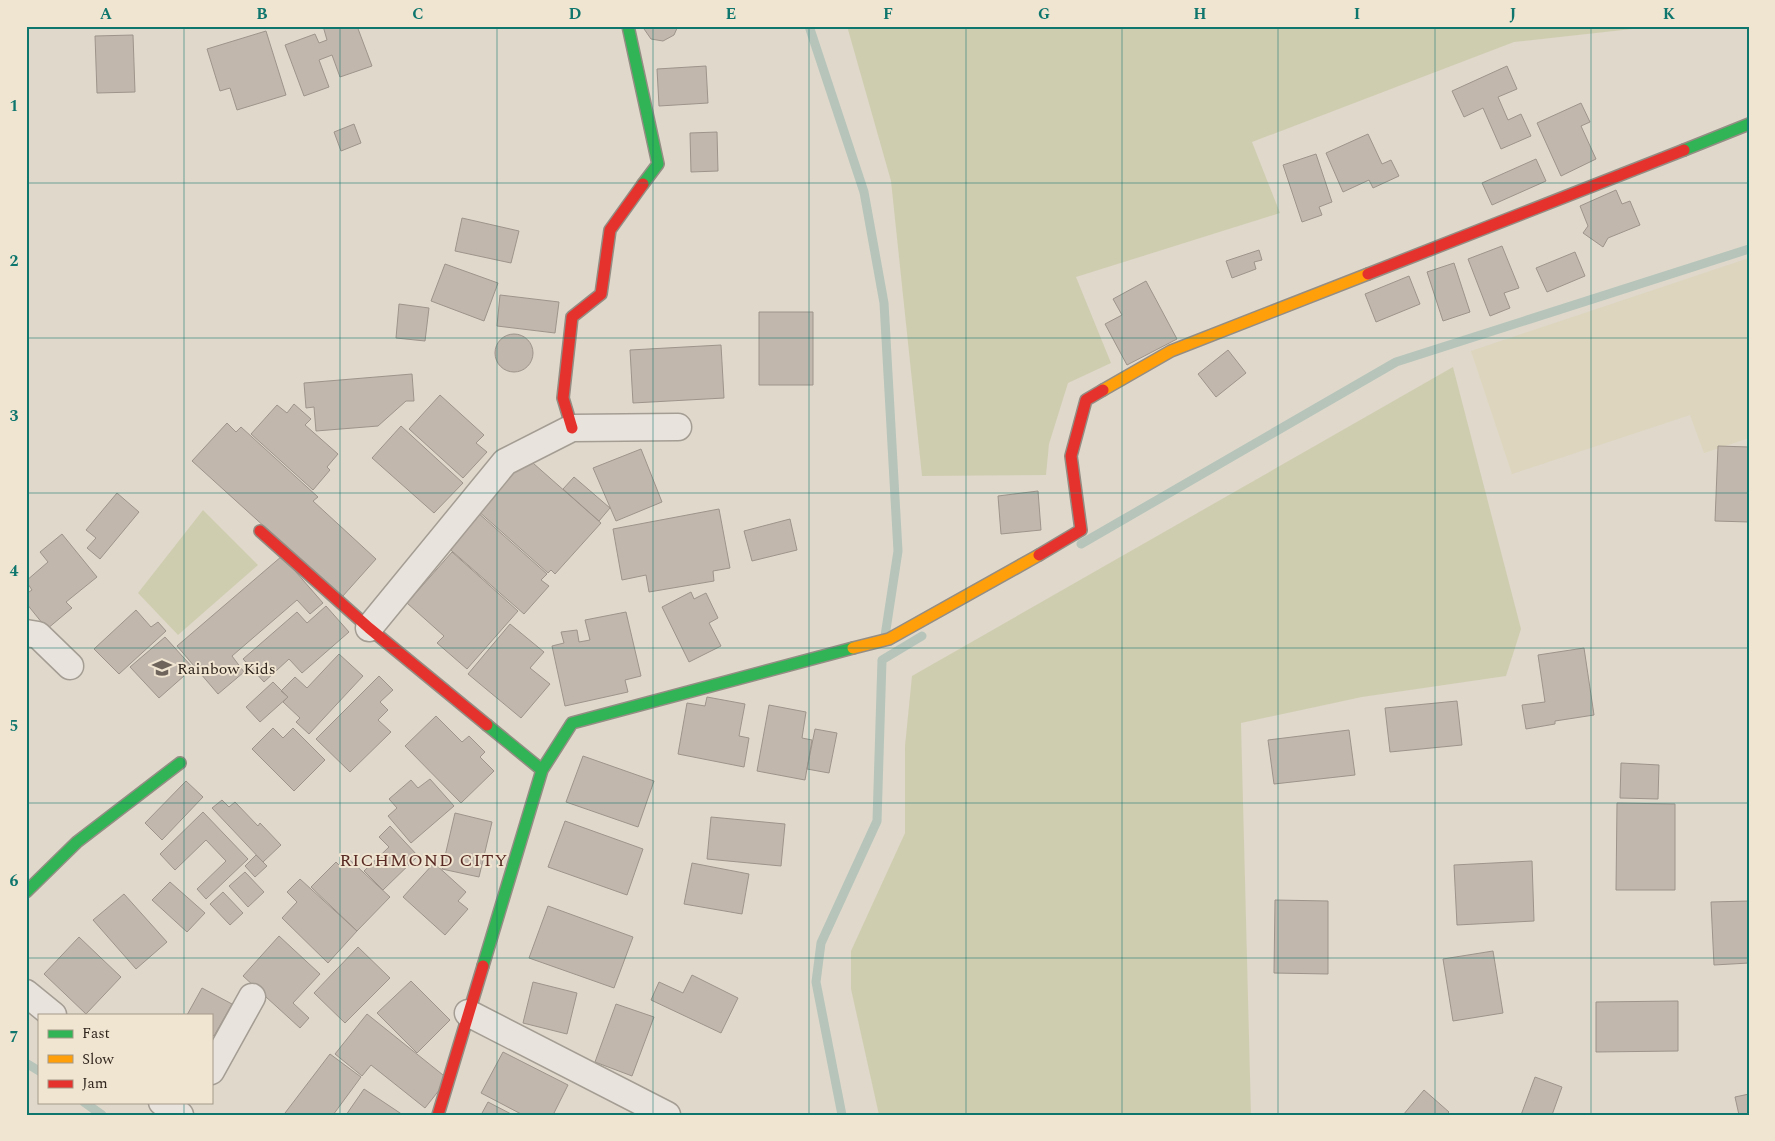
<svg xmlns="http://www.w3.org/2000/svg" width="1775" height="1141" font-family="Spectral,serif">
<rect width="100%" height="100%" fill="#dfd8cb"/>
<path fill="#ddd5bd" d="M1749,258v180l-45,15 -14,-38 -178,59 -41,-123z"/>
<path fill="#cfcdb0" d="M847,26h802l1,1 -136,15 -262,100 28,71 -204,64 35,86 -43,20 -19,61 -3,31 -124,1 -31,-295z
M1453,367l68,262 -15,47 -144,21 -121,26 10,392h-372l-28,-126v-38l54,-118v-87l7,-70z
M203,510l55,55 -80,70 -40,-42z"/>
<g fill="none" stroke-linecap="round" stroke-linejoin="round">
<path stroke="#b6c4ba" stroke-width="9" d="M809,26l55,166 20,111 14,248 -13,85
M1081,544l315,-182 353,-113
M26,1063l13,8
M84,1102l18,13
M842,1115l-26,-133 5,-39 56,-122 5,-161 40,-24"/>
</g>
<path fill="#c2b7ad" stroke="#9e948b" d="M323,26h34l15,40 -32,11 -8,-22 -13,5 10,27 -25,9 -19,-51 30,-11 4,9 8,-3z
M642,26h36l-4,9 -11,6 -12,-2z
M266,31l20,64 -49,15 -7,-22 -10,3 -13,-42z
M133,35l2,57 -38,1 -2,-57z
M706,66l2,37 -49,3 -2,-37z
M1507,66l10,23 -19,8 10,23 13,-6 10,22 -30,13 -18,-41 -19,9 -12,-26z
M1581,103l9,19 -9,4 15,33 -35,17 -24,-53z
M354,124l7,19 -20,8 -7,-19z
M717,132l1,39 -27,1 -1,-39z
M1368,134l14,30 9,-4 8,16 -26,12 -4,-8 -26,12 -17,-39z
M1316,154l16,48 -13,5 3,8 -20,7 -19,-57z
M1536,159l10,22 -54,24 -10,-22z
M1616,190l6,14 8,-3 10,24 -32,13 -5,9 -20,-14 5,-7 -8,-20z
M462,218l57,13 -8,32 -56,-12z
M1502,246l17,42 -15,5 6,15 -20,8 -22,-57z
M1259,250l3,10 -8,2 2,7 -24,9 -6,-17z
M1575,252l10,24 -38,16 -11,-24z
M1454,263l16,49 -27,9 -16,-49z
M445,264l53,19 -14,38 -53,-20z
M1409,276l11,28 -44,18 -11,-28z
M1146,281l31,58 -50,26 -22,-41 17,-9 -9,-16z
M500,295l59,7 -4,31 -58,-7z
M399,304l30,4 -4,33 -29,-3z
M759,312h54v73h-54z
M495 353a19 19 0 1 1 38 0a19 19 0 1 1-38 0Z
M721,345l3,53 -91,5 -3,-53z
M1228,350l18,23 -30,24 -18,-23z
M412,374l2,27h-8l-28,25 -62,5 -2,-24 -8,1 -2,-25z
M440,395l44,40 -8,8 11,9 -24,26 -54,-49z
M294,404l17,15 -6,6 33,29 -11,13 3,3 -17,20 -62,-56 26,-29 10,8z
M227,423l9,9 5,-5 77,70 -5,4 63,58 -34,38 -150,-136z
M401,426l62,57 -29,30 -62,-55z
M1718,446l31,1v75l-34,-1z
M641,449l21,53 -46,19 -23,-53z
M525,456l76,67 -46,51 -4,-4 -3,3 -71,-63z
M574,477l36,31 -11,13 -36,-32z
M1038,491l3,39 -40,4 -3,-38z
M117,493l22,19 -39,47 -13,-11 9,-10 -10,-8z
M719,509l11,59 -17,3 1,10 -65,11 -3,-17 -24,5 -9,-51z
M476,511l71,63 -6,6 8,6 -25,28 -79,-69z
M790,519l7,31 -45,11 -8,-30z
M62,534l35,43 -31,25 6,6 -25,21 -21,-26v-9l6,-4 -6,-9 22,-19 -8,-10z
M452,552l66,59 -51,58 -30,-26 7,-7 -37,-33z
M282,556l41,47 -13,11 -13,-14 -65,56 12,16 -26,22 -41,-48z
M691,592l3,7 12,-6 12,25 -9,5 12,23 -32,16 -27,-55z
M326,606l23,26 -47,41 -13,-14 -25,23 -21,-23 54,-47 10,11z
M136,610l15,17 7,-5 8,9 -47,43 -25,-25z
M626,612l15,64 -16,4 3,12 -63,14 -13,-60 12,-3 -3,-11 16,-2 2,12 11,-2 -5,-20z
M510,624l34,28 -14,16 20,16 -29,34 -53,-44z
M165,637l28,31 -34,30 -29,-31z
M1584,648l10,67 -39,6v3l-29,5 -4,-24 23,-3 -7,-47z
M339,654l24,22 -54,58 -13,-12 4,-4 -17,-16 5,-5 -7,-6 14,-14 12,11z
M379,676l14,14 -13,12 8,8 -10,10 13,12 -41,40 -34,-33z
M273,682l15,15 -28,25 -14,-15z
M707,697l38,7 -6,32 10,2 -5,29 -66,-13 9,-51 18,3z
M1457,701l5,44 -72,7 -5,-44z
M769,705l37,7 -4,26 10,2 -7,40 -48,-9z
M436,716l26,26 7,-6 16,16 -5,5 14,14 -33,32 -56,-57z
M273,728l10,10 10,-10 32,32 -31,31 -42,-42z
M815,729l22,4 -8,40 -22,-4z
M1349,730l6,45 -81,9 -6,-44z
M583,756l71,25 -16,46 -72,-25z
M1621,763l38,2 -1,34 -38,-1z
M430,779l24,27 -43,37 -23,-27 9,-8 -8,-9 22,-19 7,8z
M186,781l17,16 -41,43 -17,-17z
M222,800l7,7 6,-5 23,24 2,-3 21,22 -18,17 -51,-54z
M1617,803l58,1v86h-59z
M203,812l45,47 -42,40 -9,-10 29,-28 -20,-21 -31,30 -15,-16z
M455,813l37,9 -13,55 -37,-8z
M711,817l74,7 -4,42 -74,-7z
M565,821l78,28 -16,46 -79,-28z
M390,826l28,30 -35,34 -19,-19 25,-24 -10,-10z
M256,855l11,11 -12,11 -10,-11z
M350,860l40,37 -33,34 -46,-44 25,-25 6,6z
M1532,861l2,60 -77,4 -3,-60z
M434,863l32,29 -8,9 10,8 -23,26 -42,-38z
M692,863l57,11 -7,40 -58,-10z
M245,872l19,20 -16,15 -19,-21z
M300,879l57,52 -29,32 -46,-45 15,-16 -10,-10z
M170,882l35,31 -18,19 -35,-32z
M223,892l20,21 -13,12 -20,-21z
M124,894l43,48 -31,27 -43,-49z
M1275,900l53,1v73l-54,-1z
M1749,901v62l-35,2 -3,-63z
M548,906l85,31 -19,51 -85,-30z
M279,936l41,38 -27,29 16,15 -9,10 -57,-52z
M79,937l42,40 -35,37 -42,-40z
M358,947l32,31 -45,45 -31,-30z
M1493,951l10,62 -50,8 -10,-62z
M692,975l46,23 -17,35 -70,-33 8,-18 24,11z
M411,981l39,39 -33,33 -40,-40z
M533,982l44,11 -10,41 -44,-11z
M202,988l30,16 -18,32 -3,-2v-19h-24z
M1678,1001v50l-82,1v-50z
M616,1004l38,13 -22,59 -37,-14z
M367,1014l81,65 -23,29 -54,-43 -9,11 -27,-22z
M503,1052l65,33 -15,30h-30l-42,-22z
M330,1054l31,23 -28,38h-45l-3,-2z
M1535,1077l27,10 -10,28h-31z
M364,1089l39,26h-57z
M1424,1090l25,22 -3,3h-43z
M1749,1094v21h-10l-4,-18z
M488,1102l25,13h-32z"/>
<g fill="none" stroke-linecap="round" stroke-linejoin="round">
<defs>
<path id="street" d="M369,628l136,-166 67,-34 106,-1
M26,633l12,2 32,31
M26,993l27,22
M468,1013l199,102
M211,1071l41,-74
M162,1102l18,13"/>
<path id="fast" d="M628,26l30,138 -15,20
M1684,150l65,-26
M542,770l30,-47 281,-75
M26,892l51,-50 103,-79
M483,966l59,-196 -55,-45"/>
<path id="slow" d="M1103,390l68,-39 197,-77
M853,648l36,-9 150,-84"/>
<path id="jam" d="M1368,274l316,-124
M572,428l-9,-30 9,-81 29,-23 9,-64 33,-46
M260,531l109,97 118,97
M1039,555l42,-25 -10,-74 15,-56 17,-10
M438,1115l45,-149"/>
</defs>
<use href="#street" stroke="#a49d94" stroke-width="29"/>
<use href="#fast" stroke="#948d84" stroke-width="14"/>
<use href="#slow" stroke="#948d84" stroke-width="14"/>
<use href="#jam" stroke="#948d84" stroke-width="14"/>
<use href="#street" stroke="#e8e3dc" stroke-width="26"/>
<use href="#fast" stroke="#30b455" stroke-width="11"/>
<use href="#slow" stroke="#ff9f0a" stroke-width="11"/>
<use href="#jam" stroke="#e5322d" stroke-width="11"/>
</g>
<path fill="none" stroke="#0f766e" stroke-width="1" stroke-opacity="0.55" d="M184,26v989M340,26v1089M497,26v1089M653,26v1089M809,26v1089M966,26v1089M1122,26v1089M1278,26v1089M1435,26v1089M1591,26v1089M26,183h1723M26,338h1723M26,493h1723M26,648h1723M26,803h1723M26,958h1723M184,1102v13"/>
<defs>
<symbol id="school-bare" viewBox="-9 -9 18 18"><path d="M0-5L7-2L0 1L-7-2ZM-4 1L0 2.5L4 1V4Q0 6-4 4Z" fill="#6e645b" stroke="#f0e5d1" stroke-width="2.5" paint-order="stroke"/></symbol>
</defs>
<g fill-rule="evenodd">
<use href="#school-bare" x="148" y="654" width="28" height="28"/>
</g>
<g text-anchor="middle" stroke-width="4" stroke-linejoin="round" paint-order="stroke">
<g font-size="16" fill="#31261e" stroke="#f0e5d1" text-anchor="start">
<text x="177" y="674">Rainbow Kids</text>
</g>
<g font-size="18" letter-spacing="1" fill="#582a23" stroke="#f0e5d1">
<text x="424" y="866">RICHMOND CITY</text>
</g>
</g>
<rect width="1775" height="1141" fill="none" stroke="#f0e5d1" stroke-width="55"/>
<rect x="38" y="1014" width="175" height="90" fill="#f0e5d1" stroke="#a49989"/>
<rect x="48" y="1030" width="25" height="8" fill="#30b455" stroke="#a49989"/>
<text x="82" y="1038" font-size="15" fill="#31261e">Fast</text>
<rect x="48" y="1055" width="25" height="8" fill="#ff9f0a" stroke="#a49989"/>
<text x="82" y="1064" font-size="15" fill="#31261e">Slow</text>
<rect x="48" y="1080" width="25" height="8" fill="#e5322d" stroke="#a49989"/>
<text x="82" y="1088" font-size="15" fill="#31261e">Jam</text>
<rect x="28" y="28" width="1720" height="1086" fill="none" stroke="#0f766e" stroke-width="2"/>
<g font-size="16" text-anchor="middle" font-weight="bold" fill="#0f766e">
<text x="106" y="19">A</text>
<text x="262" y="19">B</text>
<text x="418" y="19">C</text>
<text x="575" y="19">D</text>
<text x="731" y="19">E</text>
<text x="888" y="19">F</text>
<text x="1044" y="19">G</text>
<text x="1200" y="19">H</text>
<text x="1357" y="19">I</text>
<text x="1513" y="19">J</text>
<text x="1669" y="19">K</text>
<text x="14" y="111">1</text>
<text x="14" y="266">2</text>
<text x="14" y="421">3</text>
<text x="14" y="576">4</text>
<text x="14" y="731">5</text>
<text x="14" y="886">6</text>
<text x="14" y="1042">7</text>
</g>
</svg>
